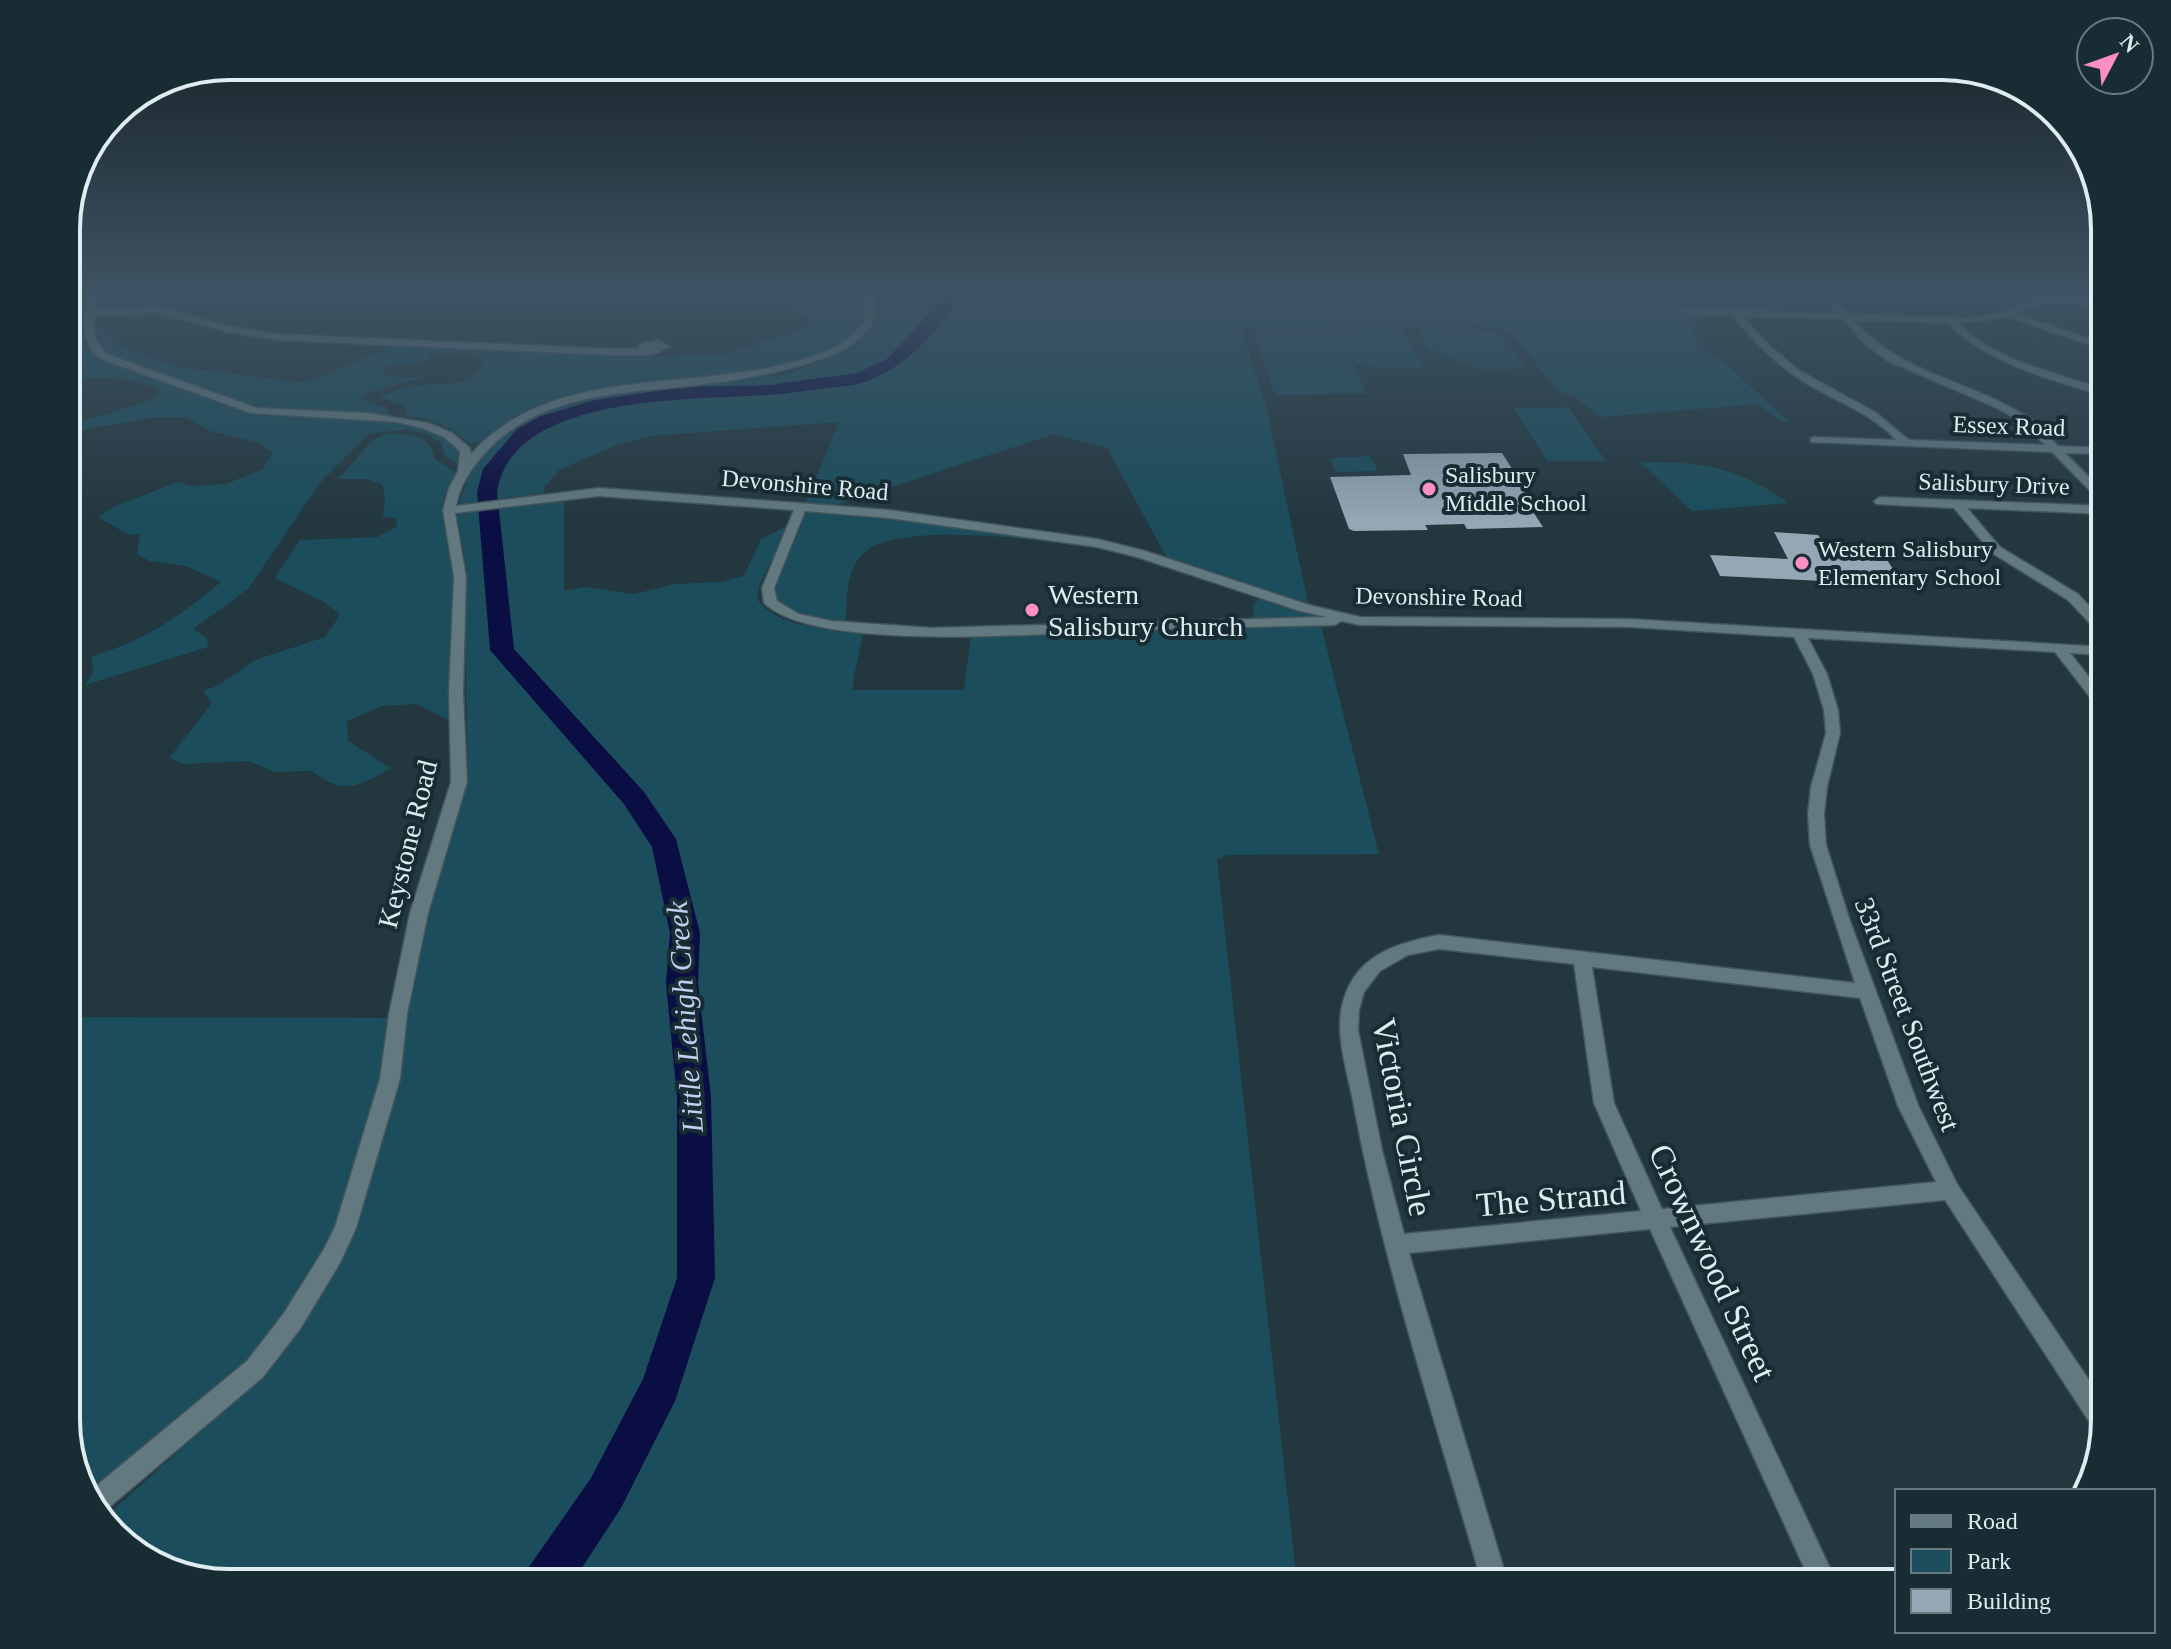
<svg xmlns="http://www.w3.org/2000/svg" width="2171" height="1649" font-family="'Times New Roman',serif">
<rect width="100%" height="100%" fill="#22373e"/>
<path fill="#1b4d5c" d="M81,292h10c-6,23 -11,44 4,64l154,57c66,12 156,-10 211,37l1,17 -16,-11 -4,-13 -12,-8 -23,-6 -38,5 -49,50 -71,105 -55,40 14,9 1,9 -123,38 8,-13 -1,-16c51,-14 89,-41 129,-74l-35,-16 -37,-5 -12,-7 3,-20 -11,1 -31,-18 17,-11 63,-24 14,4 34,-2 37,-15 9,-16 -15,-11 -47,-11 -25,-14h-29l-90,16v-7l86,-26 8,-9c-31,-22 -72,-4 -94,-20v-22l9,-5 3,-12 -7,-19z
M460,292h307l-108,12z
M777,292h88c31,87 -243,92 -291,104 -22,6 -43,12 -63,24 -15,9 -22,22 -40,24 -20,-17 -39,-26 -65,-28v-9l-28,-10c14,-5 30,-10 45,-12 25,-3 49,5 61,-25l-15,-7h-37l-6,9 -41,4 -2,6 4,5h37l-54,15 -7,5 -1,3 23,7 7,9 -91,-4 -50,-7 -138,-50 -9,-6 -10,-25 20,20 64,23 127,16 90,-38 244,12 84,-2 91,-30z
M877,292h943l2,6 -125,-6 -19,6 22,48 24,16 67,61 -11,-2 -22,-17 -157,13 -26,-20 -17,-6 -44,-55 -12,-7 -19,-3 -242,2 26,82 41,193 -141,-45 -60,-110 -53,-14 -224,73 -25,-2 34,-83 -189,14 -33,9 -58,25 -14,16 -1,7 -85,11 10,-29 20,-26 38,-31 37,-14 57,-12 166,-18 34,-13 30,-17 22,-18 6,-17z
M1402,329l22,39 -54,-1 -18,-6 15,33 -92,1 -22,-65z
M1420,329l78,2 27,37 -42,2 -56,-21z
M1568,407l38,54h-59l-33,-53z
M385,434c24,-1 44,-1 50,25l20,13 -11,25 -2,16 11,63 -3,145 -34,-17 -33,2 -36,15 1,20 43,27c-31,18 -48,28 -79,3l-37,1 -27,-11 -64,3 -15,-6 43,-55 -9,-12 16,-6 36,-25 70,-23 15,-22 -16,-13 -49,-24 25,-38 78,-3 19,-11 -1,-8 -13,-1 2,-20 -3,-13 -16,-5h-28l35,-39z
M1370,456l8,15 -42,1 -6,-14z
M1640,462c59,-1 100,5 148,41l-96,8z
M564,497v94l21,-4 49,7 42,-10 45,-2 23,-6 17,-37 30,-15 -31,59 -3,15c19,32 74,29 106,36l-10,47v9h111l7,-55 350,-9 58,228 -151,1 -11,4 80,724h-1069l-99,-34 -25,-31 164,-147 64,-93 30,-79 67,-298 39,-126 -3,-129 2,-75 -10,-55 5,-5z
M813,510c104,9 210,20 311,43 -54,-10 -211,-33 -255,-4 -24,16 -22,47 -23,73 -23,-5 -59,-7 -74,-28l29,-68 1,-10z
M1260,597l53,18 5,2 -64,2 -1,-13z
M66,1017l325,1 -6,47 -43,147 -29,60 -55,77 -34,39 -141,105 -17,-63z"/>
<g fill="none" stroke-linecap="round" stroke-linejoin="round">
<path fill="#0b0e43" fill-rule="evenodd" d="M943,292h16v8c-24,33 -51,65 -89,80 -12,6 -28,6 -41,8 -20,2 -41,6 -61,7 -74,5 -256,-2 -271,97l17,157 130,143 32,47 24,94 -2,50 13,114 4,181 -40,123 -54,107 -49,75h-50l7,-16 62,-89 52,-99 34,-101v-181l-11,-114 4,-50 -18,-86 -28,-43 -134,-154 -13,-158 6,-23 34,-40 24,-13 54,-16 88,-13 87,-2 87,-12 30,-14 56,-60z"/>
</g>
<path fill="#95a6b5" d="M1502,453l28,44 -6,1 19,29 -76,2 -3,-5 -39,1 3,5 -74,1 -5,-2 -19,-52 81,-2 -8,-21z
M1774,532l44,3 11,17 56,5 10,15 -14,-1 8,13 -26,-1 2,4 -21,-2 -2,-3 -122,-6 -10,-21 78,4z"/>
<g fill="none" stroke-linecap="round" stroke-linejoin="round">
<defs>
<path id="minor" d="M90,292h10l-5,18 64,-3 69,19 49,8 334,15h27l2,-5 18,-4 12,7 -18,8h-41l-334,-15 -50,-8 -68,-19 -65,3c-1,16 1,28 15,39l148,53 110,5 62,10 23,10 18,15 1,6c72,-80 189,-67 286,-84 27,-5 71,-14 92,-32 6,-5 11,-12 16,-18v-28h10c0,9 2,23 -2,30 -13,25 -46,36 -71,43 -37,11 -75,17 -114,21 -72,8 -151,9 -203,67 -14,15 -25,32 -29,53l143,-18 290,22 208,29 48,12 164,54 51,12 269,2 476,28v8l-35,-2 35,44v14l-5,-1 -45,-58 -247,-14 19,36 11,36 2,23 -13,54 -3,27 2,31 23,73 69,187 39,79 148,220v17l-5,13 -4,-2 -151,-232 -275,27 167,356h-26l-161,-354 -241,24 99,330h-26c-46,-160 -99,-319 -129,-482 -7,-35 -21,-74 -7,-108 15,-40 55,-51 93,-58l416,48 -45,-138 -2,-31 3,-27 15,-54 -2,-23 -11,-36 -19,-37 -165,-10 -269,-2 -19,-4 -6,4c-75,2 -150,3 -225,6 -73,3 -295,21 -346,-28l-2,-15 32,-78 -195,-14 -144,17 11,64 -3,115 4,90 -39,131 -21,101 -7,65 -44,149 -16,35 -40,66 -37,48 -162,137 -16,-19 162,-134 37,-48 40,-64 11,-22 45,-148 9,-65 21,-101 41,-131 -2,-90 5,-115 -11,-67 6,-22 9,-17 2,-20 -16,-14 -22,-9 -25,-6 -146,-9 -150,-54c-22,-18 -18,-42 -11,-67zM805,511l84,7 208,29 40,10 163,54 27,6 -395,11 -100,-7 -33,-7 -22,-13 -3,-13zM1439,949l135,15 20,139 47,108 -237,23 -22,-84 -24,-120 1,-20 5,-18 16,-21 28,-16zM1592,967l268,31 38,108 38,76 -274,27 -48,-106z
M1831,297l17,17 121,4 29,-4 40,-17h32l35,6v6l-35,-6h-31l-23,10 89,31v6l-97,-33 -49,6c32,37 102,51 146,67v6c-49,-14 -122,-34 -156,-73l-96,-3c49,55 114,59 173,96 12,7 22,20 32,30l47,2v6l-40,-1 40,40v11l-4,-2 -49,-50 -241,-10v-4l4,-1 81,3c-24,-27 -60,-38 -90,-57 -29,-17 -52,-42 -74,-68l-44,-1 -5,-3 5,-3 150,6 -12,-14zM1742,316l101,3 21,24 22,17 111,48 25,14 23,23 -136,-5 -34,-28 -75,-41 -29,-24z
M1880,497l225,9v8l-138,-6 33,39 78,47 27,29v12l-5,-1 -32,-34 -76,-47 -38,-45 -78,-4 -2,-3z"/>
</defs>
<use href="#minor" stroke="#41545a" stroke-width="3"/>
<use href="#minor" fill="#627980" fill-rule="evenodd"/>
</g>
<linearGradient id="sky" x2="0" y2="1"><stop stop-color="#131e22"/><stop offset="0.56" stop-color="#3e5363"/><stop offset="1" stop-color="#3e5363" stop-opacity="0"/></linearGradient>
<rect width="2171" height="523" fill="url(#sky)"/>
<g fill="#fb8fc5" stroke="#182d33" stroke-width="3">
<circle cx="1429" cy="489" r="8"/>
<circle cx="1802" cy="563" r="8"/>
<circle cx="1032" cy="610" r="8"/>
</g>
<g text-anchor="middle" stroke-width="8" stroke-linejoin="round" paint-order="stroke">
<g font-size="24" fill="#dfecf0" stroke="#182d33">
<text transform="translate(2009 426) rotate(2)" y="8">Essex Road</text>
<text transform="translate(1994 484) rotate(2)" y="8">Salisbury Drive</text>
<text transform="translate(805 485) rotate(5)" y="8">Devonshire Road</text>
<text transform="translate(1439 597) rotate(1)" y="8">Devonshire Road</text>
</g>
<g font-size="24" fill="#dfecf0" stroke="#182d33" text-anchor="start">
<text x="1445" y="483">Salisbury<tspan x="1445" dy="28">Middle School</tspan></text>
<text x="1818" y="557">Western Salisbury<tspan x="1818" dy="28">Elementary School</tspan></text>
</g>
<g font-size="28" fill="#dfecf0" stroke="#182d33" text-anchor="start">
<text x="1048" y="604">Western<tspan x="1048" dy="32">Salisbury Church</tspan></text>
</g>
<g font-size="28" fill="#dfecf0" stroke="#182d33">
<text transform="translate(407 844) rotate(-76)" y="10">Keystone Road</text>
<text transform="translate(1908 1014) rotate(69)" y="10">33rd Street Southwest</text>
</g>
<g font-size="30" font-style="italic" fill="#c3cef1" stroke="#182d33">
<text transform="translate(685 1017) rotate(-94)" y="10">Little Lehigh Creek</text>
</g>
<g font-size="34" fill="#dfecf0" stroke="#182d33">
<text transform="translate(1403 1117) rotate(79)" y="12">Victoria Circle</text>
<text transform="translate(1551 1198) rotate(-5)" y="12">The Strand</text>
<text transform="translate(1713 1262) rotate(65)" y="12">Crownwood Street</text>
</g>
</g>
<path d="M0 0H2171V1649H0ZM229 80H1942A149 149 0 0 1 2091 229V1420A149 149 0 0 1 1942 1569H229A149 149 0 0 1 80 1420V229A149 149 0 0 1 229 80Z" fill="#182d33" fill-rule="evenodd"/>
<path fill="none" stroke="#dfecf0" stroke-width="4" d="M229 80H1942A149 149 0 0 1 2091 229V1420A149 149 0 0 1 1942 1569H229A149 149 0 0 1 80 1420V229A149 149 0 0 1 229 80Z"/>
<rect x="1895" y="1489" width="260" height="144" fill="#182d33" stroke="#68797f" stroke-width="2"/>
<rect x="1911" y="1515" width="40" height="12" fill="#627980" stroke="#68797f" stroke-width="2"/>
<text x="1967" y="1529" font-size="24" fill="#dfecf0">Road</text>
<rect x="1911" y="1549" width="40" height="24" fill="#1b4d5c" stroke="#68797f" stroke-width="2"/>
<text x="1967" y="1569" font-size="24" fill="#dfecf0">Park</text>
<rect x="1911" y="1589" width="40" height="24" fill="#95a6b5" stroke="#68797f" stroke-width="2"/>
<text x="1967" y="1609" font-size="24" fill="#dfecf0">Building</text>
<g transform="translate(2115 56) rotate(49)"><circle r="38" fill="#182d33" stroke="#68797f" stroke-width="2"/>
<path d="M0-6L14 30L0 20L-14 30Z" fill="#fb8fc5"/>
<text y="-12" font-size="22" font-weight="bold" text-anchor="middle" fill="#dfecf0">N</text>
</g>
</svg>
